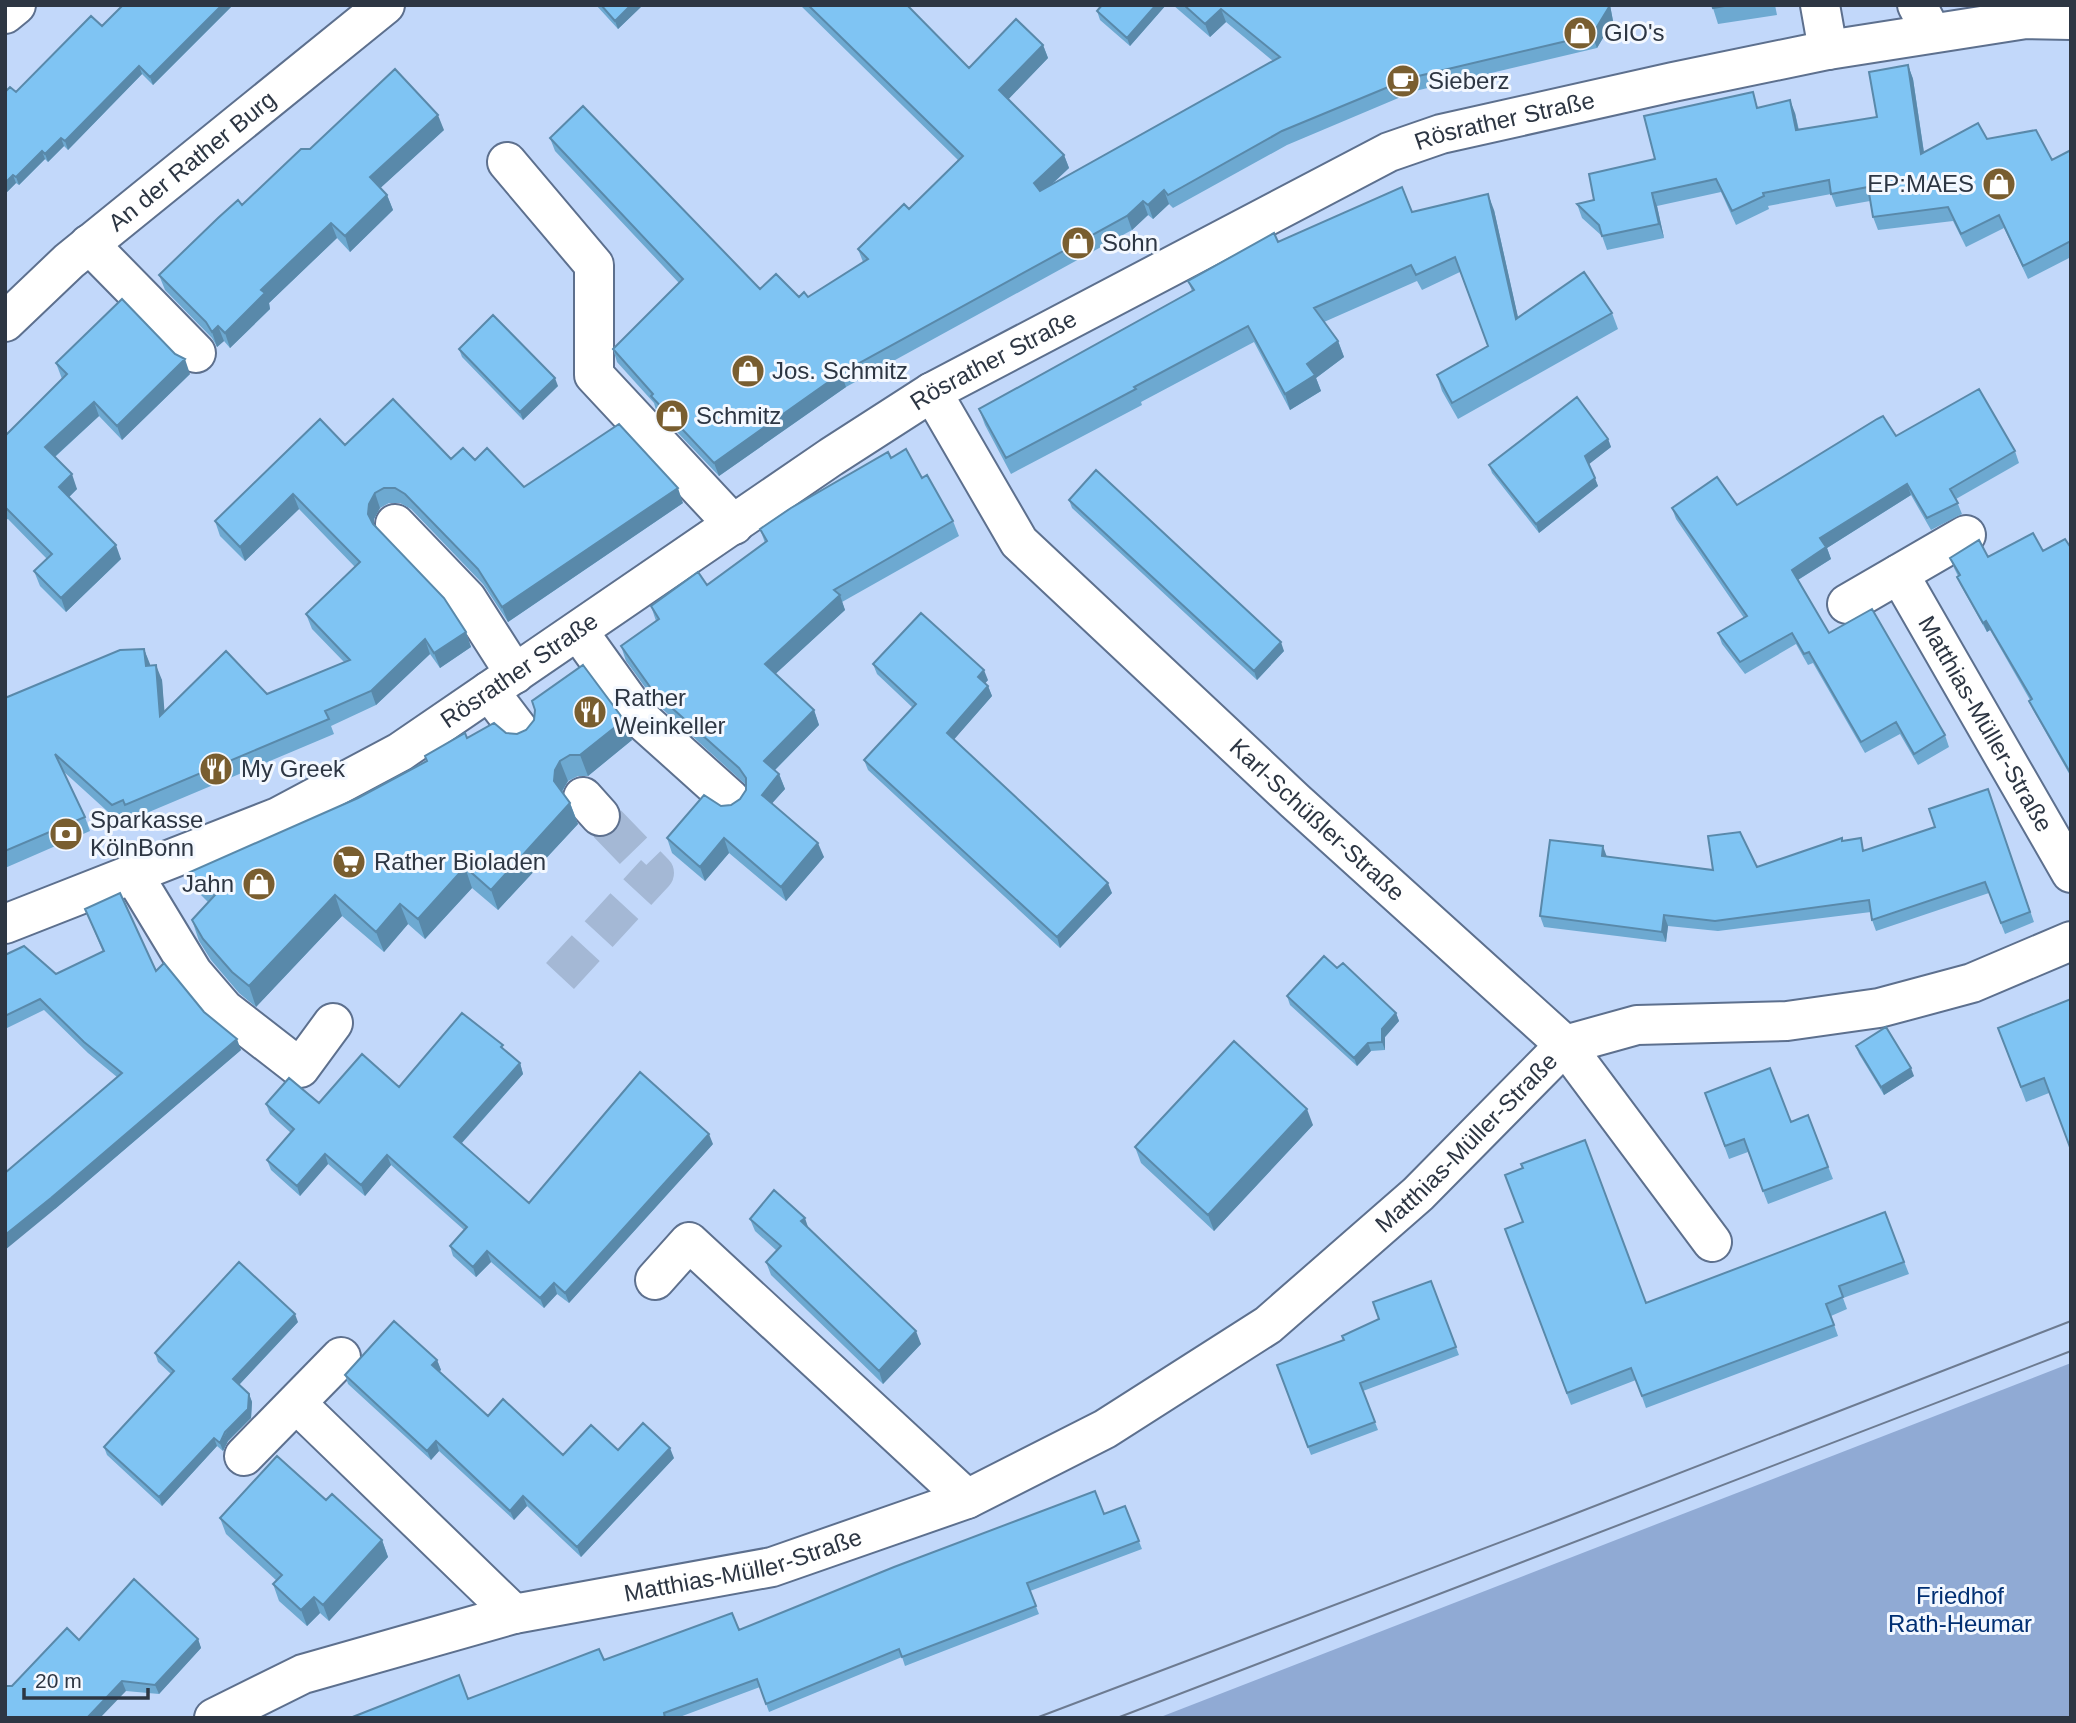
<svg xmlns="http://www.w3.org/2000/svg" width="2076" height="1723" font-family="Helvetica,sans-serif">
<rect width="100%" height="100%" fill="#c2d8fa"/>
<path fill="#90aad4" d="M2071,1363v355h-913z"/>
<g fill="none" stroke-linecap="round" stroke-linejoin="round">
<path stroke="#a4b8d5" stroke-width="38" stroke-dasharray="38 19" stroke-linecap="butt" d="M560,976l95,-103 -55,-57"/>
<defs>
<g id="minor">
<path d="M1820,5l8,45"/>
<path d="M1917,5l14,27"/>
<path d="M5,14l11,-9"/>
<path d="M507,162l87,103v110l140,150"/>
<path d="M89,244l107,109"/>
<path id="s1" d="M5,322l64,-61 316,-256"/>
<path id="s2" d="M932,392l87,150 276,259 270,244 147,197"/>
<path d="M395,524l72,75 48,75"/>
<path id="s3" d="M1899,574l172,299"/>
<path d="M1847,604l119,-69"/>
<path d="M578,631l64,89 88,79"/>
<path d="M489,691l32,42"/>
<path d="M583,797l17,19"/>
<path d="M133,874l60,99 31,36 76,59 33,-45"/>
<path d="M655,1280l34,-38 278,257"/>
<path d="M297,1404l217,210"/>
<path d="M244,1456l97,-99"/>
<path id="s4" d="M214,1718l89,-44 211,-60 258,-47 195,-68 138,-70 163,-104 150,-131 147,-149 72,-20 150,-4 92,-13 93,-25 99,-42"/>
</g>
<g id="major">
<path id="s5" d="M5,924l273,-107 122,-65 431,-295 101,-65 457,-240 52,-18 232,-52 155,-32 198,-31 45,1"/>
</g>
</defs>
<use href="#minor" stroke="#5d708e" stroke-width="42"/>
<use href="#major" stroke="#5d708e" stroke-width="42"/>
<use href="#minor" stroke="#fff" stroke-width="38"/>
<use href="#major" stroke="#fff" stroke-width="38"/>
<path stroke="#6d7b91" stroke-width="2" d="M1036,1718l515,-195 520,-202
M1117,1718l954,-367"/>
</g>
<path fill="#6da9d1" d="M123,5h110l-80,80 -11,-11 -74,76 -4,-4 -16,16 -3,-3 -26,26 -3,-2 -11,11 11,-102 86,-66z
M596,5h47l-25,24z
M800,5h107l62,63 74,-23 5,13 -40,41 56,56 5,13 -18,17 222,-124 -47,-39 -16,15 -37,-32h437l3,16 -16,27 -182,43 -128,54 -114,63 -4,-4 -16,15 -5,-4 -16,15 -286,157 -127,89 -63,-66 -2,-7 -37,-41 -4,-13 66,-66 -124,-132 -5,-13 210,151 39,8h9l55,-35 -5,-13 51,-40 49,-49z
M1166,5l-36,41 -30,-26 -3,-9z
M1712,5h63l2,10 -59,9z
M1908,65l5,14 11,73 63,-13 65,21 19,-10v107l-43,22 -24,-51 -38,19 -13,-26 -75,9 -5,-13 -3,-16 -34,6 -5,-13 -63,12 1,3 -33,16 -15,-33 -64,14 7,32 -57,12 -5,-14 -20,-18 -5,-14 17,-4 61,-41 103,-52 37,6 4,17 78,-13z
M444,130l-64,58 7,7 6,15 -43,42 -13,-14 -68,65 1,6 -40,39 -6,-7 -7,6 -5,-9 -47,-48 -6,-15 151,-126z
M1494,210l24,108 94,-5 6,16 -160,90 -16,-28 -5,-16 51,-29 -28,-74 -38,18 -5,-9 -93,41 14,19 6,16 -28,21 5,13 -31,19 -36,-68 -113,60 1,3 -131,69 -26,-49 -6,-16 213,-118 -4,-10 90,-39 134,-30z
M459,349l99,37 -35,34 -61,-63z
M56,363l134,11 -68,66 -23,-24 -44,41 22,32 -8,8 52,62 -55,53 -26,-26 -6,-15 13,-12 -39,-40 -3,1v-84l57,-57z
M1896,436l119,15 4,12 -63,36 6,15 -31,16 -20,-35 -84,53 4,11 -33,21 31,53 116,102 4,12 -31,18 -18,-31 -35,19 -52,-90 -5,2 -12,-21 -51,30 -23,-30 -4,-11 26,-15 -68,-99 -4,-11 65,-3z
M1608,439l3,8 -23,17 10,22 -59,47 -47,-60 -3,-8z
M345,445l106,14 24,1 49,27 159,16 -175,119 -25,-38 -72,-75 -11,-6h-11l-9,5 -6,11v5l92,108 5,15 -31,21 -10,-14 -54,51 -45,21 3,8 -204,86 -2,-5 -11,5 -54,-49 22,46 5,14 -85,37v-170l139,-49 6,17 12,14 2,32 103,-18 77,-32 -32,-33 -6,-15 49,-47 -56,-58 -54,52 -25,-25 -5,-15z
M891,458l31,20 31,43 6,15 -117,66 3,8 -70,64 39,36 5,15 -44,45 4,4 6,15 -13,14 52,54 -38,44 -57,-48 -24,28 -33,-28 -5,-15 54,-32 10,-1 9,-6 6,-9v-5l-88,-80 -32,-44 -5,-15 35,-25 -5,-15 56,-21 58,-42 -5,-14z
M1069,500l215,151 -27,29 -185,-172z
M2071,548v229l-38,-67 -4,-9 1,-1 -40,-70 -3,2 -26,-46 -4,-9 1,-1 -4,-8 -4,-10 38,-1z
M873,664l115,16 -3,3 3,3 4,10 -38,43 158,154 -52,55 -192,-178 -4,-10 49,-52 -36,-34z
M506,733l126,7 -44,36h-10l-10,5 -6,11 8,11 8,21 -80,86 -26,-22 -47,51 -17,-15 -24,28 -42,-36 -86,91 -17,-14 -28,-33 -12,-19 -7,-21 16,-18 -10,-10 -8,-20 168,-74 68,-37 -1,-5 42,-18z
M1988,789l46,133 -29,12 -16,-41 -113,38 -4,-11 -1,-8 -153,19 -50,-5 -2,16 -122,-15 -4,-11 67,-59 106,13 44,-3 86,-26 22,9 70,-23z
M85,909l119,103 37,38 -186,159 62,-132 -29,-24 -44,-43 -39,19v-74l51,19 47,-22z
M1337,968l59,45 3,8 -14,16v13l-14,1 -14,15 -67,-61 -3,-9z
M2071,999l-22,94 -23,9 -28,-74z
M1856,1046l58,30 -30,19 -25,-41z
M505,1051l15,12 3,11 -61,69 67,60 184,-59 -144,159 -12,-9 -13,14 -53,-46 -15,15 -23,-21 -3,-10 14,-16 -73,-65 -26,31 -37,-32 -28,32 -29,-26 -4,-10 24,-27 -21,-19 -4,-10 53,-1 80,-16z
M1705,1093l86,29 17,-7 25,64 -65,25 -20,-52 -19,7z
M1313,1125l-99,106 -73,-68 -6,-16z
M1885,1212l24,62 -66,24 4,11 -16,7 7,20 -192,72 -10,-28 -65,25 -66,-176 141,74z
M750,1219l59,10 112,115 -38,40 -112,-109 -5,-13 11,-11 -22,-20z
M1431,1281l28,74 -96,36 15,39 -67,25 -34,-90 66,-24 36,-22z
M298,1322l-59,63 10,9 3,8 -1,16 -23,23 -5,10 -6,-5 -55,60 -55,-51 -3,-8 67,-73 -13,-12 -3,-9z
M437,1360l4,10 -2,1 49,45 75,39 55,-5 56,8 -93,99 -54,-51 -13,14 -75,-69 -8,9 -83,-76 -3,-9z
M326,1500l56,40 6,17 -59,64 -9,-8 -13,13 -28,-25 -6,-17 4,-3 -51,-47 -6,-16z
M1125,1506l17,43 -112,42 9,23 -134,52 -3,-9 -133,55 -9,-25 -83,31h-327l118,-19 136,-39 135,-30 365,-116z
M198,1639l3,9 -42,46 -33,-3 -114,-5 67,-46z"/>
<path fill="#5989aa" d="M222,5h11l-80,80 -3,-8z
M631,5h12l-25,24 -3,-8z
M1156,5h10l-36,41 -3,-8z
M1608,5h2l3,16 -16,27 -5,-13z
M1221,9l5,13 -16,15 -5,-13z
M1043,45l5,13 -44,46 -5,-14z
M1908,65l5,14 13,88 -5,-13z
M139,66l3,8 -74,76 -3,-9z
M1790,100l5,13 6,30 -5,-13z
M438,115l6,15 -69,63 -5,-16z
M61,138l3,8 -16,16 -3,-8z
M42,151l3,8 -26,26 -3,-8z
M1064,155l5,13 -30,28 -5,-13z
M13,175l3,8 -11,11v-11z
M1164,190l5,14 -16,15 -5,-14z
M1652,193l5,13 7,32 -5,-14z
M1488,194l6,16 28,125 -6,-16z
M387,195l6,15 -43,42 -5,-16z
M1143,201l5,14 -16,15 -5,-14z
M331,223l6,15 -68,65 1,6 -40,39 -5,-15 36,-43z
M218,326l6,15 -7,6 -5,-15z
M1338,341l6,16 -28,21 5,13 -31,19 -5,-16 22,-30z
M185,359l5,15 -68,66 -5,-14z
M841,373l5,14 -127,89 -5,-13z
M555,378l3,8 -35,34 -3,-8z
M94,402l5,14 -49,45 -5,-14z
M1608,439l3,8 -23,18 -3,-9z
M72,474l5,15 -12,12 -6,-14z
M1595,478l3,8 -59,47 -3,-9z
M1907,484l4,11 -84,53 4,11 -35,22 -4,-11 28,-32z
M678,488l5,15 -175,119 -6,-15z
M375,493l5,15 -6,11v10l-6,-15 1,-10z
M293,494l6,15 -54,52 -5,-14z
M116,545l5,14 -55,53 -5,-14z
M840,595l5,15 -75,69 -5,-15z
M1986,621l4,9 -3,2 -4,-9z
M466,632l5,15 -31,21 -6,-15z
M425,639l5,15 -54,51 -5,-14z
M1281,642l3,9 -27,29 -3,-9z
M144,649l6,15 1,17 -5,-15z
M156,665l6,15 4,50 -6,-14z
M984,670l4,10 -6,7 -4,-10z
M988,686l4,10 -41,47 -4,-10z
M814,710l5,15 -50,51 -5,-15z
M624,720l8,20 -44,36 -8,-21z
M560,761l8,20 -6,10v11l-8,-21 1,-11z
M779,774l6,15 -18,20 -5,-14z
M570,803l8,21 -80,86 -7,-20z
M724,838l5,15 -24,28 -5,-14z
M818,843l6,14 -38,44 -5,-14z
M1603,846l4,11 -5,-1z
M465,867l7,21 -47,51 -7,-20z
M1108,883l4,10 -52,55 -3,-11z
M335,895l7,21 -86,91 -7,-21z
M400,904l8,20 -24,28 -8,-20z
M1664,915l4,11 -2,16 -4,-10z
M1396,1013l3,8 -14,16v13l-3,-8v-13z
M237,1039l4,11 -186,159 -50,41v-15z
M1368,1043l3,8 -14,15 -3,-8z
M520,1063l3,11 -65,73 -4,-10z
M1911,1068l3,8 -30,19 -3,-8z
M1307,1109l6,16 -99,106 -6,-16z
M709,1134l4,10 -144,159 -4,-10z
M325,1154l3,10 -28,32 -3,-10z
M387,1155l4,10 -26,31 -4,-11z
M805,1218l4,12 -8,-9z
M487,1251l4,11 -15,15 -3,-10z
M554,1283l3,11 -13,14 -4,-10z
M295,1314l3,8 -62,66 -3,-9z
M916,1331l5,13 -38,40 -4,-13z
M437,1360l4,10 -5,5 -4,-10z
M249,1394l3,8 -1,16 -23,23 -5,10 -3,-8z
M214,1438l3,8 -55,60 -3,-9z
M436,1441l3,10 -8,9 -4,-9z
M670,1448l4,10 -93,99 -4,-10z
M523,1496l4,10 -13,14 -4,-9z
M382,1540l6,17 -59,64 -6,-16z
M314,1597l6,16 -13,13 -6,-16z
M198,1639l3,9 -42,46 -4,-9z
M122,1681l4,10 -26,27h-13z"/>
<path fill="#7fc4f3" stroke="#5989aa" stroke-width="2" d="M123,5h99l-72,72 -11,-11 -74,75 -4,-3 -16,16 -3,-3 -26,26 -3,-2 -8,8v-91l5,-5 6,5 75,-76 11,10z
M601,5h30l-16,16z
M808,5h99l62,63 47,-49 27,26 -44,45 65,65 -30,28 6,8 240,-134 -59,-48 -16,15 -21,-19h424l1,2 -17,28 -182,43 -128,53 -114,64 -4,-5 -16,15 -5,-4 -16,15 -286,157 -127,90 -63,-67 2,-2 -40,-45 70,-70 -133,-141 33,-32 177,183 16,-15 23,23 5,-5 4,5 60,-38 -10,-10 46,-45 5,5 54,-53z
M1102,5h54l-29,33 -30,-27z
M1712,5h18l-17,3z
M1908,65l13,89 57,-31 9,16 49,-9 16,30 19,-10v91l-48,25 -24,-51 -38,19 -13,-27 -75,10 -5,-30 -37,7 -2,-14 -66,13 1,3 -32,15 -16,-32 -64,14 7,31 -57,12 -3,-11 -22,-21 17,-4 -5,-26 66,-15 -11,-43 109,-24 4,16 33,-8 6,30 81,-13 -8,-45z
M395,69l43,46 -68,62 17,18 -42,41 -14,-13 -70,67 4,3 -40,40 -7,-7 -6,6 -6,-10 -47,-47 59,-57 20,-18 4,5 59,-56h9z
M1402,187l10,25 76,-18 28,125 68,-47 28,41 -160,90 -15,-28 51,-29 -33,-89 -39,18 -5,-10 -97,43 24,33 -31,23 8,11 -30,19 -37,-68 -114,61 2,2 -130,69 -27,-49 215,-119 -6,-9 86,-48 4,9z
M122,299l53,55 10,5 -68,67 -23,-24 -49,45 27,27 -13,13 57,58 -55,53 -27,-27 18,-17 -47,-47v-71l62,-62 -11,-11z
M493,315l62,63 -35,34 -61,-63z
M1979,389l36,62 -65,38 8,14 -31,15 -20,-34 -87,54 6,9 -34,23 37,63 43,-24 73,126 -31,19 -18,-32 -35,20 -52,-90 -5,2 -12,-21 -52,29 -22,-29 29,-17 -75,-108 45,-31 20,28 140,-86 6,-3 13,20z
M1577,397l31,42 -23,17 10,22 -59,46 -47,-59z
M393,399l58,60 12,-11 12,12 12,-12 37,39 95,-63 59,64 -176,119 -24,-38 -73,-75 -10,-6h-11l-9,5 -6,11 -1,10 5,10 71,74 22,34 -32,21 -9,-14 -54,52 -46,20 4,8 -204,86 -2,-5 -11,5 -57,-51 30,63 -80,34v-153l115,-48 24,-1 2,17 10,-1 4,51 66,-65 41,43 83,-34 -44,-46 54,-52 -67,-68 -53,53 -25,-26 105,-102 25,26z
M906,449l16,29 5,-3 26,46 -119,69 6,5 -75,69 49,46 -50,51 15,13 -17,21 56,48 -37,44 -57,-49 -24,29 -33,-29 37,-43 17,11 10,-1 9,-6 6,-9v-12l-7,-10 -86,-77 -32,-45 38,-27 -8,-13 47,-34 9,13 60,-44 -7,-12 31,-21 97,-56 3,6z
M1096,470l185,172 -27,29 -185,-171z
M2033,533l10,18 22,-12 6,9v226l-42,-73 3,-2 -46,-78 -3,2 -26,-46 3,-2 -10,-17 29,-18 9,17z
M921,613l63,57 -6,7 10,9 -41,47 161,150 -51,54 -193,-177 52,-56 -43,-40z
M583,665l41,55 -44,35h-10l-10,6 -5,9 -1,11 16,22 -79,87 -26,-23 -47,52 -18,-15 -24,28 -41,-37 -86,91 -17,-14 -29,-33 -11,-19 23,-25 -25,-23 168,-74 69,-37 -2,-5 40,-23 2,5 27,-15 12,10 11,1 9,-4 8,-10 1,-10 -3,-9z
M1988,789l42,123 -29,11 -16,-41 -113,38 -3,-20 -154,21 -51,-6 -2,17 -122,-16 10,-76 53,6 -1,10 111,14 -5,-34 32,-4 17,35 85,-29v3l19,-3 2,13 72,-24 -6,-18z
M120,893l36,78 8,-8 40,49 33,27 -186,159 -46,37v-62l117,-100 -38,-31 -44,-43 -35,17v-61l19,-9 32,28 48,-23 -19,-42z
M1324,956l13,12 6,-5 53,50 -14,16v13l-14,1 -14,15 -67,-62z
M2071,999v151l-27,-72 -23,9 -23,-59z
M462,1013l41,32 -2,2 19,16 -66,74 75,66 111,-131 69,62 -144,159 -11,-10 -14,15 -53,-47 -14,16 -23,-21 17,-19 -80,-72 -26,30 -36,-31 -28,32 -30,-26 27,-31 -28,-25 23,-26 30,25 43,-49 37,33z
M1886,1027l25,41 -30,19 -25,-41z
M1234,1041l73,68 -99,106 -73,-68z
M1770,1068l21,54 17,-7 20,52 -65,24 -19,-52 -19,7 -20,-53z
M1585,1140l61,163 239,-91 19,50 -65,24 4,11 -17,7 8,21 -192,71 -11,-28 -64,25 -62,-164 18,-7 -18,-47 18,-7 -2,-4z
M774,1190l31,28 -4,3 115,110 -37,40 -113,-109 15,-16 -31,-27z
M239,1262l56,52 -62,65 16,15 -1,15 -23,23 -5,11 -6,-5 -55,59 -55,-50 70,-76 -19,-18z
M1431,1281l25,66 -96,36 15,39 -67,25 -31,-82 67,-25 -2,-4 37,-17 -6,-17z
M394,1321l43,39 -5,5 56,51 15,-17 60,56 28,-30 27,25 25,-27 27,25 -93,99 -54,-51 -13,15 -74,-70 -9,10 -82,-76z
M277,1456l49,44 6,-6 50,46 -59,65 -9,-8 -13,13 -28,-26 9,-9 -62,-57z
M1095,1491l9,23 21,-8 14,35 -112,42 9,23 -134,51 -3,-8 -133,55 -9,-25 -93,34 1,5h-315l109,-43 9,24 131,-50 5,11 128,-47 7,17 155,-63z
M134,1579l64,60 -43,46 -33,-4 -35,37h-82v-32h7l55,-58 12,12z"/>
<defs>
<symbol id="shop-disc" viewBox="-11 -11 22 22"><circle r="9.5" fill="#795e30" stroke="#f3f8ff"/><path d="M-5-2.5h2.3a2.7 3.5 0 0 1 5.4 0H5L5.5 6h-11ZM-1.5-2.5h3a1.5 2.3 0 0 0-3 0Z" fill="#fff"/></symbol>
<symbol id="cafe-disc" viewBox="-11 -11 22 22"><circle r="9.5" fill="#795e30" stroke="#f3f8ff"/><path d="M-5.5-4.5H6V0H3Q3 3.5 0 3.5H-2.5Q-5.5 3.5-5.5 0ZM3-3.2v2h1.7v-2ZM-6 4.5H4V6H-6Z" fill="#fff"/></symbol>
<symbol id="restaurant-disc" viewBox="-11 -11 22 22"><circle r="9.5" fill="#795e30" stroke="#f3f8ff"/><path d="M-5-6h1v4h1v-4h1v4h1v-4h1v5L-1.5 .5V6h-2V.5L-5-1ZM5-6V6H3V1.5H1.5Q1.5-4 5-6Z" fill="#fff"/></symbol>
<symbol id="bank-disc" viewBox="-11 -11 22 22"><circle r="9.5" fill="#795e30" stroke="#f3f8ff"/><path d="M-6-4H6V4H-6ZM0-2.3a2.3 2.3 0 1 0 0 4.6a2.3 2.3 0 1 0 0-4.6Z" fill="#fff"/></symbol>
<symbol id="supermarket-disc" viewBox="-11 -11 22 22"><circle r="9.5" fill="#795e30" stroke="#f3f8ff"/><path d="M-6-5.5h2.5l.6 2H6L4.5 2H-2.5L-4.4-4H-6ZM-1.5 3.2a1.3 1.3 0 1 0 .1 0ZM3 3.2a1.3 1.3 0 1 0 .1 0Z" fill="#fff"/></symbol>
</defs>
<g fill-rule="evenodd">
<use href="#shop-disc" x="1561" y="14" width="38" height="38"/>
<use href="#cafe-disc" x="1384" y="62" width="38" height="38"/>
<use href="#shop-disc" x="1980" y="165" width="38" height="38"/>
<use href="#shop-disc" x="1059" y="224" width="38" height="38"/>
<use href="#shop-disc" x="729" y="352" width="38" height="38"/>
<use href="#shop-disc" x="653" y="397" width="38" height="38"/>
<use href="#restaurant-disc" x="571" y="693" width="38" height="38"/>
<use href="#restaurant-disc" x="197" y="750" width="38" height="38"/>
<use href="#bank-disc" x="47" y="815" width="38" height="38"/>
<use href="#supermarket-disc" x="330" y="843" width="38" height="38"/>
<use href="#shop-disc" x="240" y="865" width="38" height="38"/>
</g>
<g text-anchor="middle" stroke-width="6" stroke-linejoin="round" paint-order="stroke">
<g font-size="24" fill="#2d3643" stroke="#f3f8ff" text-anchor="start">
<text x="1604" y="41">GIO's</text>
<text x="1428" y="89">Sieberz</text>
<text x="1974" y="192" text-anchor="end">EP:MAES</text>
<text x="1102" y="251">Sohn</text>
<text x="772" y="379">Jos. Schmitz</text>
<text x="696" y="424">Schmitz</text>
<text x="614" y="706">Rather<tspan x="614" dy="28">Weinkeller</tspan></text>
<text x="241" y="777">My Greek</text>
<text x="90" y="828">Sparkasse<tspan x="90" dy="28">KölnBonn</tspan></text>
<text x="374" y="870">Rather Bioladen</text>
<text x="234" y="892" text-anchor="end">Jahn</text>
</g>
<g font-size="24" fill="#2d3643" stroke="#f3f8ff">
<text dy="8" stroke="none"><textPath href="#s5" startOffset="1710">Rösrather Straße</textPath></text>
<text dy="8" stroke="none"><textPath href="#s1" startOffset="247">An der Rather Burg</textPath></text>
<text dy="8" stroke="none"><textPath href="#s5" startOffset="1143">Rösrather Straße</textPath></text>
<text dy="8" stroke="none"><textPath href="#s5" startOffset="576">Rösrather Straße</textPath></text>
<text dy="8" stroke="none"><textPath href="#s3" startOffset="173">Matthias-Müller-Straße</textPath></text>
<text dy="8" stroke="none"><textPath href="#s2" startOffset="581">Karl-Schüßler-Straße</textPath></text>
<text dy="8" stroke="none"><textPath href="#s4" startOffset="1405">Matthias-Müller-Straße</textPath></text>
<text dy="8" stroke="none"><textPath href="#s4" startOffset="553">Matthias-Müller-Straße</textPath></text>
</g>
<g font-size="24" fill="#012f73" stroke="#f3f8ff">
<text x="1960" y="1604">Friedhof<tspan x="1960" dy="28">Rath-Heumar</tspan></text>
</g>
</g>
<rect width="2076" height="1723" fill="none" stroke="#2d3643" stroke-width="14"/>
<path d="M24 1688v10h124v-10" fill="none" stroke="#2d3643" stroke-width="3.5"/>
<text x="35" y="1688" font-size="21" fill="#2d3643" stroke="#f3f8ff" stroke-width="5" paint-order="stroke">20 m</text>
</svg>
